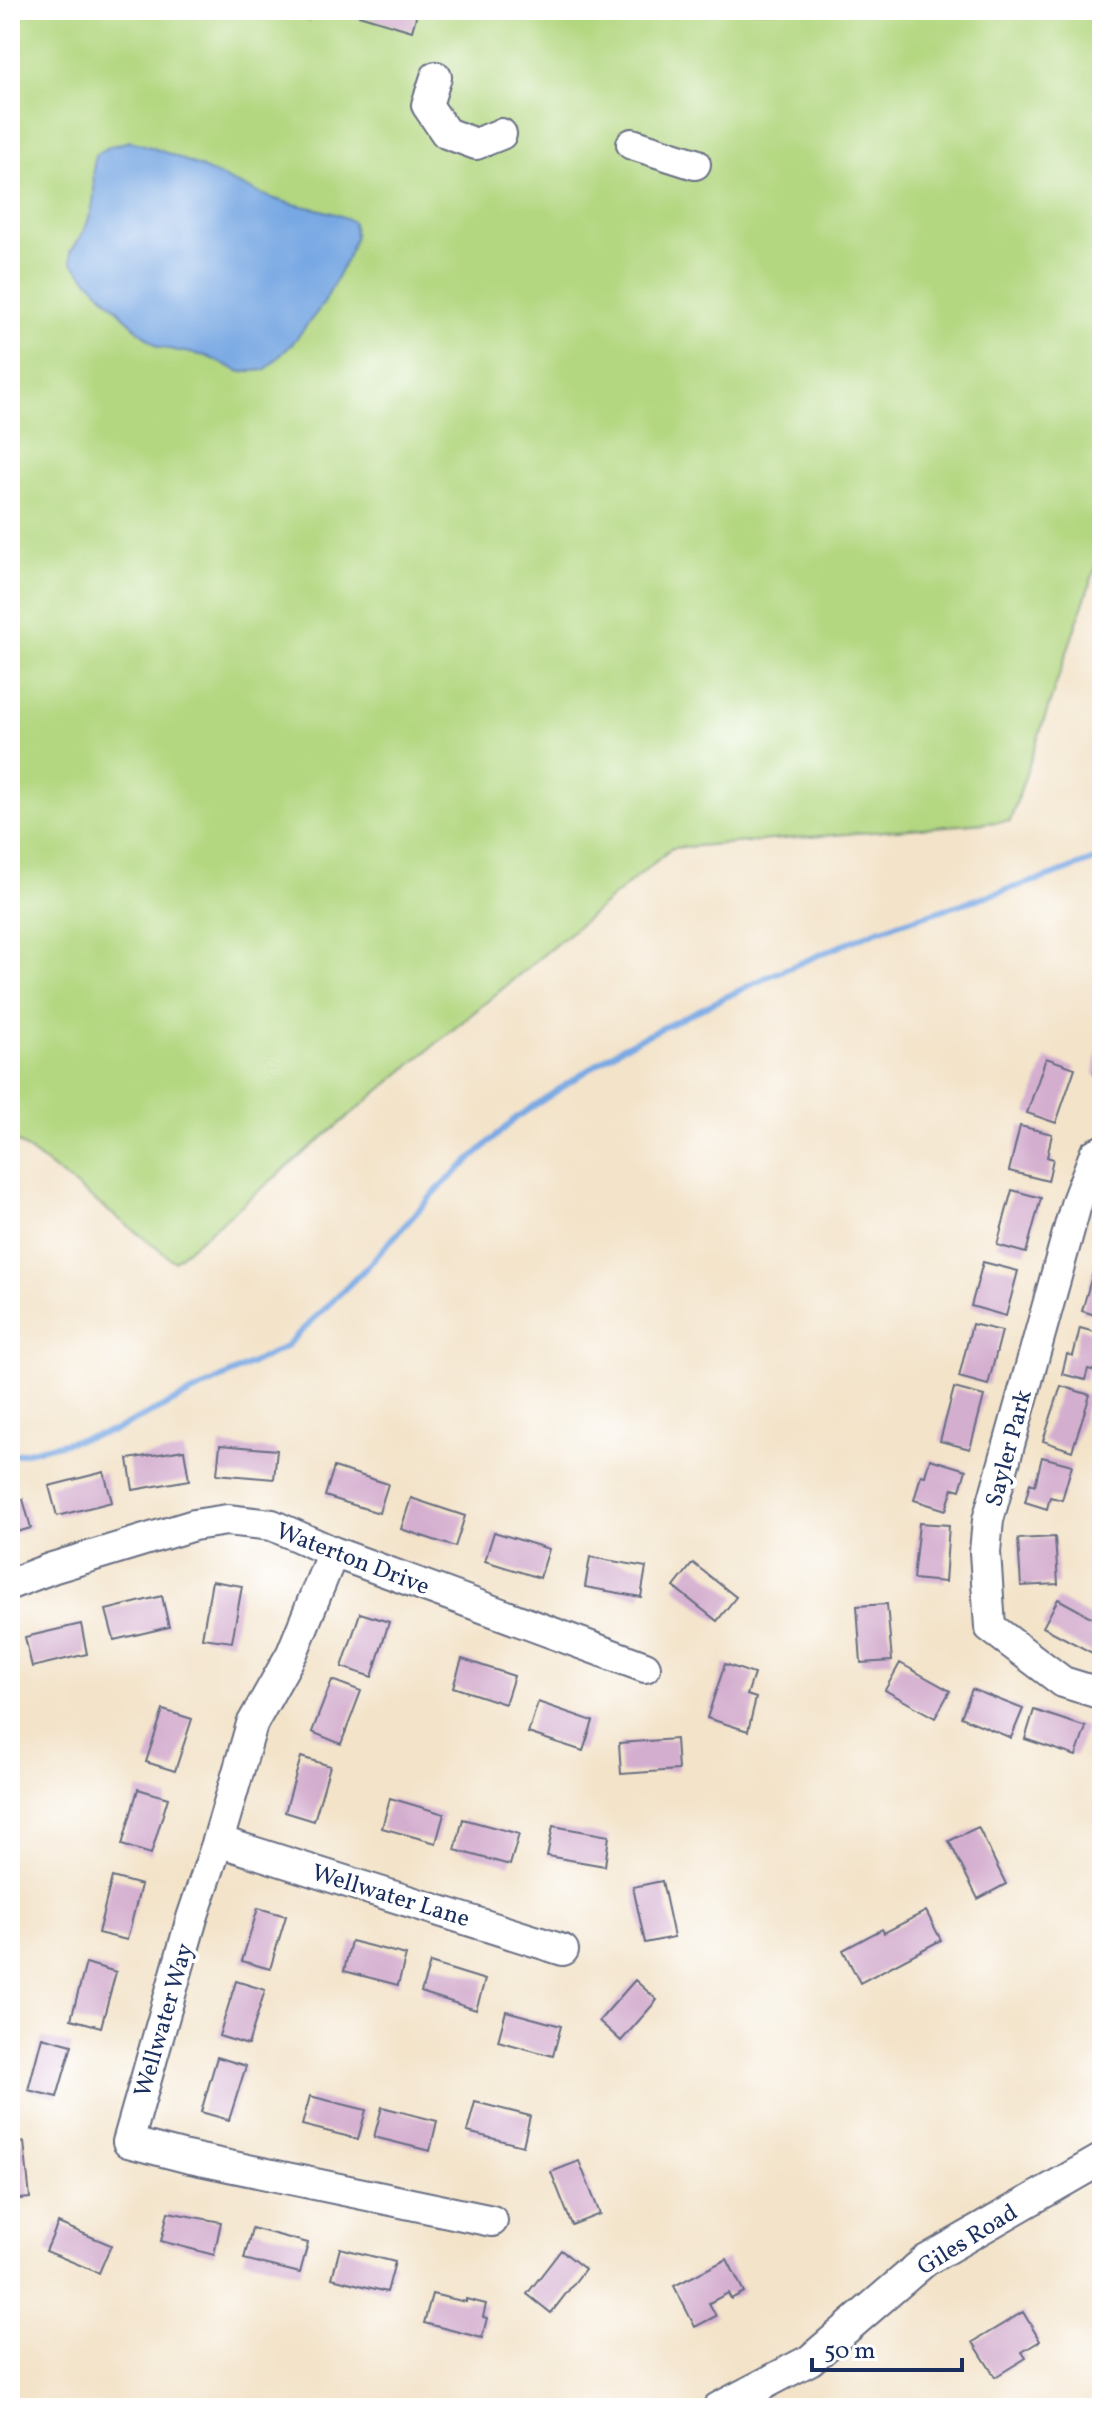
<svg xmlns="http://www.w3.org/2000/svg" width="1112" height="2418" font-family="Vollkorn,serif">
<rect width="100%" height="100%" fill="#fff"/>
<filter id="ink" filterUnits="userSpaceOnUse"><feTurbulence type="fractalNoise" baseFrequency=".0125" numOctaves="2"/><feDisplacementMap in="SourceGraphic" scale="16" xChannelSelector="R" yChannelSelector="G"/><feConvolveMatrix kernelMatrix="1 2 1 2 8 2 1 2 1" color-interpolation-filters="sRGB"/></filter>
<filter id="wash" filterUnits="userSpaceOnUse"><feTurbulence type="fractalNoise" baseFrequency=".006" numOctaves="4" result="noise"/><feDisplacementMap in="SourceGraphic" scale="32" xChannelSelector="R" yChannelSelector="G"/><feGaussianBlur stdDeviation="1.8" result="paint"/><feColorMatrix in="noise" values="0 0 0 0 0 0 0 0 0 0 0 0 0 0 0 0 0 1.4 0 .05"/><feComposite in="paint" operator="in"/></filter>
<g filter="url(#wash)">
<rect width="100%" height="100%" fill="#f3e3c9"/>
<path fill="#b3d780" stroke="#67836f" stroke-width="2" d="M10,10h1092v538l-92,273 -338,27 -498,413 -164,-125z"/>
<path fill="#78a8e3" stroke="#4a6ca0" stroke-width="2" d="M130,141c51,13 96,41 145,58 26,9 55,9 78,23l2,15 -8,21 -23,45 -32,41 -27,26 -24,2 -35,-16 -48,-9 -23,-20 -64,-65 -1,-10c13,-16 23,-38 24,-58 0,-16 -2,-23 1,-39l16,-9z"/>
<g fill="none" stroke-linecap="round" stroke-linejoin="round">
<path stroke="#78a8e3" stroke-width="6" d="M10,1456l104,-25 171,-84 80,-78 73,-80 78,-71 105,-70 146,-71 111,-47 176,-55 48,-18"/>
</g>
<g id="blocks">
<path fill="#d4aecf" d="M284,10h27l-3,10 -25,-7z
M342,10h76l-6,21z
M1098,1046h4v31l-8,-2z
M1046,1058l29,10 -19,55 -29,-10z
M1020,1126l32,8 -5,23 6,2 -5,22 -39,-10z
M1012,1190l29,8 -15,55 -29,-8z
M1097,1258l5,1v58l-20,-6z
M983,1262l35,9 -12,45 -35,-10z
M972,1324l30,7 -14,54 -29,-8z
M1080,1328l22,6 -2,38 -12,-3 -3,11 -23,-6 5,-20 6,2z
M1061,1386l29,9 -18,56 -29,-10z
M954,1388l30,8 -14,53 -30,-8z
M220,1445l57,5 -3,29 -57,-5z
M184,1450l5,30 -56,10 -5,-31z
M1042,1457l30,8 -10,35 -12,-3 -3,12 -22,-7 5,-19 5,2z
M930,1459l36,11 -6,20 -7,-2 -7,22 -32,-10 7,-25 4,1z
M334,1467l54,17 -9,29 -54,-17z
M104,1472l8,30 -55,14 -8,-30z
M411,1498l54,18 -10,31 -54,-18z
M23,1499l8,29 -21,6v-32z
M919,1523l30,2 -4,57 -32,-3z
M494,1532l55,17 -9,29 -55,-17z
M1055,1537l3,47 -37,2 -3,-47z
M590,1557l56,10 -5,30 -56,-10z
M693,1563l43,34 -19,24 -43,-34z
M212,1581l30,5 -10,56 -30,-4z
M162,1596l7,31 -55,13 -8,-30z
M1058,1599l44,24v15l-8,16 -51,-27z
M887,1604l5,57 -31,2 -4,-57z
M360,1613l29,9 -17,55 -30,-10z
M81,1624l6,30 -55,13 -7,-30z
M462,1659l52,17 -9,28 -52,-17z
M900,1663l50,28 -15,27 -50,-28z
M725,1664l29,10 -7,21 9,3 -8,33 -41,-13z
M332,1680l29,11 -20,53 -29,-12z
M972,1689l51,20 -12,29 -50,-21z
M538,1702l55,19 -10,30 -55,-18z
M163,1710l29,9 -17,52 -29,-9z
M1034,1710l52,17 -10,29 -51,-17z
M676,1739l2,31 -57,4 -2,-31z
M301,1757l29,9 -16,55 -29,-9z
M138,1789l30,9 -17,56 -29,-9z
M390,1798l54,16 -8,29 -54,-15z
M463,1819l56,15 -9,31 -55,-15z
M553,1826l56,10 -4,30 -58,-10z
M978,1827l28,57 -28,15 -29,-58z
M112,1877l29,8 -14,55 -29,-7z
M662,1881l12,56 -29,6 -12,-56z
M258,1908l28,8 -16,53 -28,-8z
M926,1911l15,29 -81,43 -17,-33 39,-21 2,4z
M351,1941l55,14 -8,30 -54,-14z
M86,1963l30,9 -15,55 -30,-8z
M430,1963l55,17 -9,30 -55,-18z
M635,1980l22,20 -36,41 -22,-20z
M236,1981l29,9 -17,55 -29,-9z
M506,2011l55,15 -8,30 -55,-15z
M42,2037l30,8 -15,52 -29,-7z
M217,2057l29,9 -17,54 -28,-8z
M310,2096l56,14 -8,29 -56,-14z
M475,2102l55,14 -7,30 -56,-14z
M382,2107l55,14 -7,30 -56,-14z
M24,2142l6,56 -20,2v-56z
M579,2161l21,53 -28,11 -21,-53z
M168,2212l53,10 -7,33 -53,-14z
M58,2223l53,22 -12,28 -53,-22z
M252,2228l56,15 -8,30 -56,-14z
M340,2248l55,14 -8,30 -55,-14z
M561,2250l24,19 -34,44 -24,-19z
M727,2259l17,33 -13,7 -3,-6 -19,10 7,13 -21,11 -21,-41z
M432,2294l34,8v-3l20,5 -3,13 4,1 -5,20 -58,-15z
M1023,2312l17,29 -18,11 4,6 -31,19 -22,-35z"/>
</g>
</g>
<g filter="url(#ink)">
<use href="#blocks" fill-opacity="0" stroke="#676e83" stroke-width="2"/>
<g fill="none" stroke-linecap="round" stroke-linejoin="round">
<defs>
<path id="minor" d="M436,77l-9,28 19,28 30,11 25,-10
M632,144l63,20
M1102,1151l-7,3 -18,47 -89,319 -3,32 5,75 73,55 39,12
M333,1552l-41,101 -40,71 -34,117 -26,77 -64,224 58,15 306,64
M10,1584l42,-16 142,-43 33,-5 45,5 61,27 312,115
M218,1841l345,109
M718,2408l92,-48 115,-99 177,-102"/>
</defs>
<use href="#minor" stroke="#676e83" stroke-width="34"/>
<use href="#minor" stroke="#fff" stroke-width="30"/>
</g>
</g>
<g text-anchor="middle" stroke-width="8" stroke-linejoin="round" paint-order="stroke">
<g font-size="24" fill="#1b2f5e" stroke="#fff">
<text transform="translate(1008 1448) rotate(-75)" y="8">Sayler Park</text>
<text transform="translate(353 1558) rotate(21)" y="8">Waterton Drive</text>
<text transform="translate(391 1895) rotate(17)" y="8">Wellwater Lane</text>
<text transform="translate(163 2020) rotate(-74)" y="8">Wellwater Way</text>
<text transform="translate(967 2239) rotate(-32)" y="8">Giles Road</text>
</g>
</g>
<rect width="1112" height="2418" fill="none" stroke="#fff" stroke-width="40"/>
<path d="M812 2358v12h150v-12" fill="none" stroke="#1b2f5e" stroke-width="4"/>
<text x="824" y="2358" font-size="24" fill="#1b2f5e" stroke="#ffffff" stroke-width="6" paint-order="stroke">50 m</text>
</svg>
